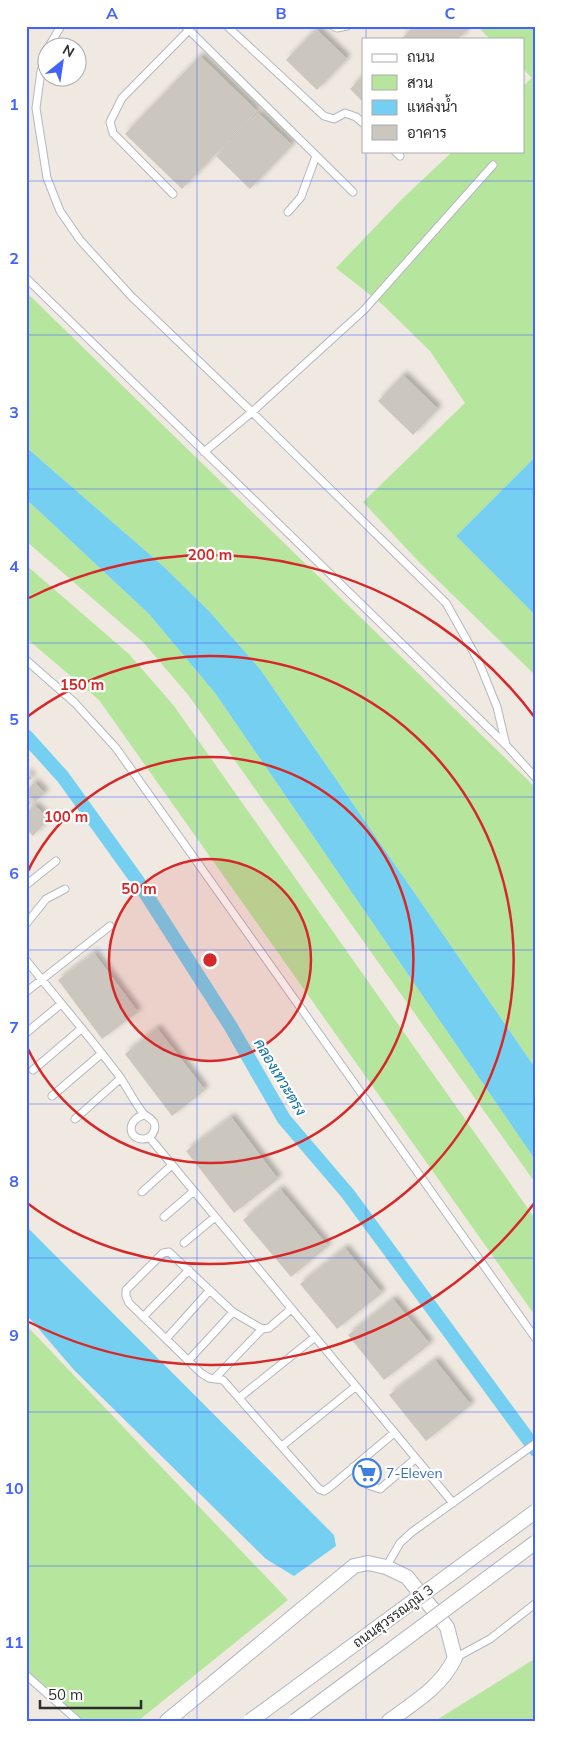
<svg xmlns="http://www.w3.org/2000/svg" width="562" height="1747" font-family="Mulish,Sarabun,sans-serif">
<defs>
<filter id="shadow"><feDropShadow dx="4" dy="-4" stdDeviation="2.5" flood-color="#0004"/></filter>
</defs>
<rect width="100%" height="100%" fill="#efe9e1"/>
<path fill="#b6e59e" d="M477,26h59v430l-80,80 80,80v60l-116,-113 -57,-61 102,-99 -35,-52 -47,-46 -47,-37 65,-68 52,-49h70v-65l9,-8 -9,-9v-30h-33z
M26,292l510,496v281l-276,-400 -51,-58 -46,-45 -137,-119z
M26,499l123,115 66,79 321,468v23l-347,-488 -46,-54 -117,-101z
M26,565l103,89 45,52 362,514v97l-437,-617 -73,-62z
M26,1325l262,275 -150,121h-60l-52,-51z
M536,1658v63h-101z"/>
<path fill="#75cff0" d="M26,447l137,119 46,45 51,58 276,400v92l-321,-468 -66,-79 -123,-115z
M536,456v160l-80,-80z
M26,1226l308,309 2,11 -42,30 -28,-17 -192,-189 -48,-56z"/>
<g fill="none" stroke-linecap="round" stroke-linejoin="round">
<path stroke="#75cff0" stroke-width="14" d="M26,736l37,41 74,103 94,147 53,92 64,75 188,256"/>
</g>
<path fill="#cbc7bf" filter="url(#shadow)" d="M414,26h47l5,5 -7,8h-58z
M316,29l31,30 -30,31 -31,-30z
M200,56l57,55 -75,78 -57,-55z
M363,76v26l-13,-13z
M258,113l34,32 -42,44 -34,-33z
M403,375l35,34 -25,26 -35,-34z
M26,771l6,7 -6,5z
M34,782l11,11 -10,9 -9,-10z
M26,798l5,5 -5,5z
M34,805l15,14 -16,17 -7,-7v-16z
M94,953l44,59 -36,27 -44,-59z
M157,1028l48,62 -33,26 -47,-62z
M231,1117l47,62 -44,34 -48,-62z
M280,1189l48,57 -37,31 -48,-57z
M345,1248l37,45 -45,36 -37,-45z
M393,1299l37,45 -46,36 -36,-45z
M435,1360l36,45 -45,36 -37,-46z"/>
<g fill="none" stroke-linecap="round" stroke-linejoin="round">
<defs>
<path id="service" d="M185,26l168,166
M227,26l97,90 10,3 11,-6 11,4 7,6
M333,26l4,2 10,-2
M48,48l-7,23 -5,37 11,70 13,33 20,29 51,56 121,116 194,191 32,57 19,47 9,38
M48,48l13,-22
M395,151l5,5
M173,194l-60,-61 -3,-11 12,-24 67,-68
M288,212l13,-15 15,-41
M26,278l480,467 30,33
M204,452l48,-40 112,-102 129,-145
M26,660l49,43 41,45 420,591
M26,885l30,-24
M26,924l20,-25 19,-10
M26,960c31,39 64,77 94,117 8,12 14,25 23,36 3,4 8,4 11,10 3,7 -3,16 -11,16 -16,0 -16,-20 1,-24
M26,992l84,-66
M26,1033l35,-29
M33,1070l48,-41
M52,1096l49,-42
M75,1119l46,-41
M149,1137l304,366
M142,1192l30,-27
M164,1217l30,-26
M184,1243l31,-26
M291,1309l-22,19 -7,1 -29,-17 -64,-60 -6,1 -37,37v6l3,7 72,70 8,5 14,2 96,109 5,2 6,-4 64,-54
M143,1317l46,-47
M166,1339l44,-49
M188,1361l45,-49
M215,1378l47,-49
M239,1398l76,-61
M282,1446l73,-59
M353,1467l15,18 12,4 35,-30
M386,1567l14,-24 12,-11 124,-89
M455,1658l35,-19 46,-36
M26,1675l52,46"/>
<path id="minor" d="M167,1721l187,-155 14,-3 18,4 21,10 40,50 8,31c-15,30 -39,43 -66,63"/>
</defs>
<use href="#service" stroke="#b4b7c1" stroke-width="9"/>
<use href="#minor" stroke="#b4b7c1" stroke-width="16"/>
<use href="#service" stroke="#fff" stroke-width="7"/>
<use href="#minor" stroke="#fff" stroke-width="14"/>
<defs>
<path id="minor-bridge" d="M250,1721l286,-210
M295,1721l241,-179"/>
</defs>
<use href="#minor-bridge" stroke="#b4b7c1" stroke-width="16" stroke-linecap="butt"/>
<use href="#minor-bridge" stroke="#fff" stroke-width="14"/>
</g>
<path fill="none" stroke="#4264fb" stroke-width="1" stroke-opacity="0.55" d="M197,26v1695M366,26v13M366,151v1570M26,181h510M26,335h510M26,489h510M26,643h510M26,797h510M26,950h510M26,1104h510M26,1258h510M26,1412h510M26,1566h510"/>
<circle cx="210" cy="960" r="101" fill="#d62828" fill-opacity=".12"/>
<g fill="none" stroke="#d62828" stroke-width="2.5">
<circle cx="210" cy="960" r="101"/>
<path d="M27 873A203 203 0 1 1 27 1047"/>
<path d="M27 717A304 304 0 1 1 27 1203"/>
<path d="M536 1201A405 405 0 0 1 29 1322M29 598A405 405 0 0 1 536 719"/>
</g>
<defs>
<symbol id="supermarket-ring" viewBox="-11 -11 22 22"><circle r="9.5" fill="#fff" stroke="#3f7fe0" stroke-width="1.5"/><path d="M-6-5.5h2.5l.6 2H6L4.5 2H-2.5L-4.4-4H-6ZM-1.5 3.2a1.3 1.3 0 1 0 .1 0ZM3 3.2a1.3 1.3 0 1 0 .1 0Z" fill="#3f7fe0"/></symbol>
</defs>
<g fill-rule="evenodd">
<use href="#supermarket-ring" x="351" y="1457" width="32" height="32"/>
</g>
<g text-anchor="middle" stroke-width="4.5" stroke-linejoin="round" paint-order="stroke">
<g font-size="14" fill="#366cbe" stroke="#fff" text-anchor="start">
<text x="386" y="1478">7-Eleven</text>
</g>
<g font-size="14" fill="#2e2e2e" stroke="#fff">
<text transform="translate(393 1616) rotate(-36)" y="5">ถนนสุวรรณภูมิ 3</text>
</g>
<g font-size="15" font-style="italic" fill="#0d6fa3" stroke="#fff">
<text transform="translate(280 1077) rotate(59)" y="5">คลองเทวะตรง</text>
</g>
</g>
<circle cx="210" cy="960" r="8" fill="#d62828" stroke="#fff" stroke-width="2.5"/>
<g font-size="15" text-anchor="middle" font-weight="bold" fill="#d62828" stroke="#fff" stroke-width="4.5" stroke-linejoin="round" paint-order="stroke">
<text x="210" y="560">200 m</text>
<text x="82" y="690">150 m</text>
<text x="66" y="822">100 m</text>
<text x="139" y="894">50 m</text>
</g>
<rect width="562" height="1747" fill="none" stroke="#ffffff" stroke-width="55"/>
<rect x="362" y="38" width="162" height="115" fill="#ffffff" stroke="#ababab"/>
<rect x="372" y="54" width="25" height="8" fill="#ffffff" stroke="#ababab"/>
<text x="407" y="62" font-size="15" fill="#2e2e2e">ถนน</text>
<rect x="372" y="75" width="25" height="15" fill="#b6e59e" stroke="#ababab"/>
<text x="407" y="88" font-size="15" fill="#2e2e2e">สวน</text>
<rect x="372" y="100" width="25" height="15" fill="#75cff0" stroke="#ababab"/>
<text x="407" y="112" font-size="15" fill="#2e2e2e">แหล่งน้ำ</text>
<rect x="372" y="125" width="25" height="15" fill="#cbc7bf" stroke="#ababab"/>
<text x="407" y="138" font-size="15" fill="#2e2e2e">อาคาร</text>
<g transform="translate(62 62) rotate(30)"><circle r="24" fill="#ffffff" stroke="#ababab"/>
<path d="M0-4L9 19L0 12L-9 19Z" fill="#4264fb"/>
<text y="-8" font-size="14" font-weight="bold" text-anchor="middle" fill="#2e2e2e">N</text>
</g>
<path d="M40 1700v8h101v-8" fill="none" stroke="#2e2e2e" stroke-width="2.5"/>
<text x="48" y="1700" font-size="15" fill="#2e2e2e" stroke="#ffffff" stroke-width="4" paint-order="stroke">50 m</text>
<rect x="28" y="28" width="506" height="1692" fill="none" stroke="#4264fb" stroke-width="2"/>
<g font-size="16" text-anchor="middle" font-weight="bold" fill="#4264fb">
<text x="112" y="19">A</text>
<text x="281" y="19">B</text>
<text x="450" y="19">C</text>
<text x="14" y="110">1</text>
<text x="14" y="264">2</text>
<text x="14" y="418">3</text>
<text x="14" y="572">4</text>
<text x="14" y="725">5</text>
<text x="14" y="879">6</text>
<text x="14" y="1033">7</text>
<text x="14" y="1187">8</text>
<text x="14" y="1341">9</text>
<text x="14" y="1494">10</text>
<text x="14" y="1648">11</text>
</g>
</svg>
